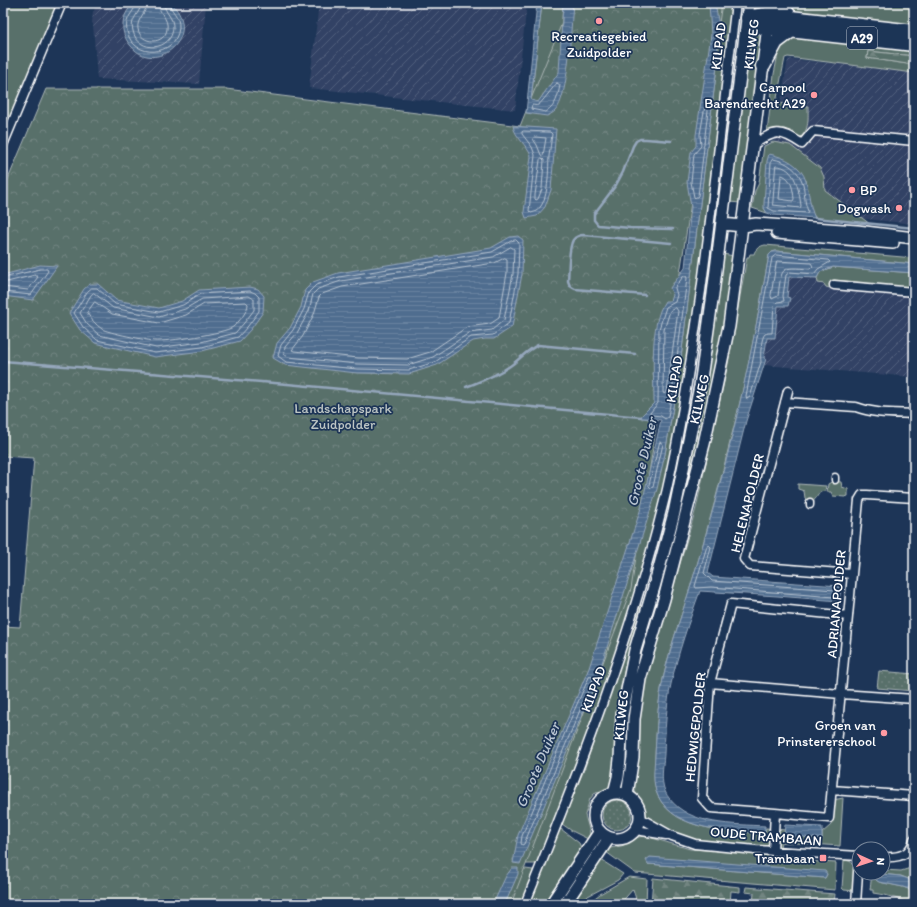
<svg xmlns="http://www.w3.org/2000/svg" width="917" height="907" font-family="Itim,sans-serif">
<defs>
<pattern id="industrial-furrows" width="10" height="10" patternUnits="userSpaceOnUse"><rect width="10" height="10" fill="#324365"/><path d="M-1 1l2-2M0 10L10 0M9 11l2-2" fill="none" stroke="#515f7c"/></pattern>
<pattern id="forest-firs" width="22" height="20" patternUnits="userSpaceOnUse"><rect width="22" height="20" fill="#596f6b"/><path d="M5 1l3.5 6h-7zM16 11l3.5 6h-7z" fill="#728581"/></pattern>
<pattern id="park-crowns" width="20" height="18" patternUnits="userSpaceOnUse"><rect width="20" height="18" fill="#596f6b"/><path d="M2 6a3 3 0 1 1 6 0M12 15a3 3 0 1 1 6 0" fill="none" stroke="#728581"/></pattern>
<pattern id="garden-dots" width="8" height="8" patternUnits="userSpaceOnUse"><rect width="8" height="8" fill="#596f6b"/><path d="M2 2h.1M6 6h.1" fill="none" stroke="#728581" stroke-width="1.8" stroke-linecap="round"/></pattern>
<pattern id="water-rules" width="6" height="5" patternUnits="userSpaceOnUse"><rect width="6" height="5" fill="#4f6d8f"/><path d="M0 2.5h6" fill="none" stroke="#6983a0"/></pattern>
</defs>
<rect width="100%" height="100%" fill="#1d3557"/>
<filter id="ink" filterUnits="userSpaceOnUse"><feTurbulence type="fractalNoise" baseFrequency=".025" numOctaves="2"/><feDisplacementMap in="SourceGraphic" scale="8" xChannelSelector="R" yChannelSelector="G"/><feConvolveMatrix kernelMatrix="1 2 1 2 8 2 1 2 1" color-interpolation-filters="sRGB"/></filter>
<g filter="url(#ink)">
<path fill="url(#industrial-furrows)" d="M96,3h110l-7,81 -102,-5 -4,-55 -1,-1 1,-12h1z
M319,3h208l-12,107 -206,-22z
M788,59l126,12v153l-87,-9 -20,-55 -34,-13z
M914,273v104l-150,-12 2,-6h-2l3,-21h8l3,-32h10l-1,-9 2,-21 28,2z"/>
<path fill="#596f6b" stroke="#acb7b5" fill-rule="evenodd" d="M7,3h51l-55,132v-129z
M542,3h21l-4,69 -28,28z
M715,3h17l-42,349 -23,120 -15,64 -13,47 -41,124 -60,157h-18l77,-185 68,-225 15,-88 37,-300 2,-40z
M783,3h131v22l-119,-13z
M762,31l-17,128 -4,44 -12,-1 20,-165 3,-5h4z
M787,37l127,11v8l-46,-5 -1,7 47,7v8l-126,-16 -3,1 -9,45 32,3c0,10 2,26 -9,32l-32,-5 7,-59 4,-20z
M773,142l17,3 30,23 4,9 1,13 45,34 -55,-6 -5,-10 -4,-28 -42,28 3,5 -15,-5 3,-17 4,-8 5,-37z
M765,245l149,13v6l-138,-13 -4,1 -3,3c-11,62 -22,123 -38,183 -10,42 -22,85 -34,127 -12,43 -30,86 -37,130 -3,20 -4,41 -5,61 0,13 -3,28 3,40 18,36 72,35 107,37l1,-5 19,2v5l37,3v-5l9,-8 2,-25 10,-2 -3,48 -59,-4 -1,5 -85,-7c-10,-3 -40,-15 -46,-22 -5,-4 -5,-9 -7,-14 -3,-6 -7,-10 -8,-17l5,-69 7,-46 29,-91 21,-73 32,-144 19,-107h2l1,-3h4c1,-5 6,-8 11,-9z
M723,254l11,2 -21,133 -52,205 -34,178 -4,-1 3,-46 6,-43 41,-143 25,-112 11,-67z
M833,267l81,6v15l-80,-8 -4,2v6l-4,-1 -2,-3 -6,-1 -1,-5 3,-6z
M833,481l8,1 1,5 6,2v7l-3,1 -12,-1 -2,-4h-4l1,-8z
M798,484l28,2 -1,5 -5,1c-4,5 -6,14 -15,6l-1,-7 -6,-2z
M640,605l2,2 -14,46 -6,29 -5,30 -4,66 -2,8 -17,8 -4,5 -5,16 5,18 -2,6 -16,-8 -10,-7v-3l22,-51z
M561,829l18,14 3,7 -35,54h-19l31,-74z
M645,836l45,13 85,5v5l61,4 -1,27 -200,-17 -29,-21 4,-4 11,-2 9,-3 8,-6zM648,864l179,10 -2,4z
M601,860l22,14 -5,6 -30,16 -8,8h-9z
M844,860c17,1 10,19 10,31l-10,-1 -2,-2z
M914,867v14l-13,-5 -21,-2 -3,3 -1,3 3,2 24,5 11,4v13l-29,-9 -12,-2v-3h-3l2,-17h11v-3l18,1z
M518,868l15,2 1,2 -13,32h-16z
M629,877l18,2 -1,25h-12l2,-5 -3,-10 -13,15h-33l13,-10z"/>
<path fill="url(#forest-firs)" stroke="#acb7b5" d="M868,51l46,5v9l-47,-7z
M653,878l87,9v5l-9,-1 -1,13h-79z
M746,887l89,7 -1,10h-81l1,-11 -9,-1z"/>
<path fill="url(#park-crowns)" stroke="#acb7b5" d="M570,3h152l-91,586 -120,315h-508v-278l17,1 14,-169 -31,-2v-265l43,-102h180l294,37z"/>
<path fill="url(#garden-dots)" stroke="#acb7b5" d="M879,671l35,3v17l-37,-3z
M602 815a15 15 0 1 1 30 0a15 15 0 1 1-30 0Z"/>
<path fill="url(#water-rules)" stroke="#95a7bc" d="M135,3h36c34,33 -16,73 -40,43 -4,-4 -7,-10 -8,-16 -1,-10 3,-21 12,-27z
M537,3h5l-11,97 7,2 21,-30 4,-69h10c-2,21 -4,95 -18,108 -2,2 -6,4 -8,5l-21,-3z
M709,3h6l4,23 -2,40 -37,300 -15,88 -8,35 -60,190 -77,185 -7,-1 5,-28 71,-167 52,-160 20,-88 -20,-2 1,-3 12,-12c0,-29 -5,-78 11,-102h6l2,-6 -3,-7 15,-20 6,-61 -4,-25 4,-30 5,-6v-11l15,-100z
M513,126l43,3 -5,61 -6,17 -8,9 -11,2 -2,-6 7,-56c-4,-11 -16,-19 -18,-30z
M769,154c16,3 32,11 37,27 4,13 3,25 9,37l-42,-3 -6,-2 -3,-5v-5l3,-42z
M518,236l5,4 -1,34 -10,53 -18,12h-9l-12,2 -36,24 -28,9 -52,-1 -72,-8 -12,-7 4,-15 13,-15 11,-21 4,-17 8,-8 25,-9 153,-25 19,-11z
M776,251l138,13v9l-81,-6 -13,5 -3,6 -28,-1 -2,20 3,1 -2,8h-10l-3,32h-8l-3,20 2,1 -20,62 -38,152 5,4 126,9 2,3 -2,12 -62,-5 -77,-5c-11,30 -22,62 -29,93 -5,23 -6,47 -7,70 -1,15 -5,31 5,44 21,28 65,26 96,28v7c-34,-2 -89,-1 -107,-37 -6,-12 -4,-27 -3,-40 1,-20 2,-41 5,-61 6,-36 19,-72 30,-107 13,-42 25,-85 36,-127 17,-68 31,-136 43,-206l3,-3z
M40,265l17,1 -24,34 -30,-4v-21z
M90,284h8l18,16 43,8 23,-7 17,-11 51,-3 8,2 6,7 -1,16 -12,17 -11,12 -38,10 -47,6 -60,-14 -15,-13 -11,-17 15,-24z
M785,825l37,2v12l-38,-4z
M650,857l175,14 2,3 -2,4 -177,-14 -2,-4z
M512,868h6v6l-13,30h-12l13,-28z
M880,874l20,2 14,5v10l-11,-4 -24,-5 -3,-2 1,-5z"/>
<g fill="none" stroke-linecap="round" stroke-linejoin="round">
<path stroke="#b9c5d2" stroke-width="1" d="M136,3c-1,10 -12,13 -9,28 6,29 49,26 52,-3 1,-13 -9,-17 -10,-25
M141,3c0,11 -12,15 -8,28 5,23 39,20 40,-3 1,-11 -9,-15 -9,-25
M147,3c0,10 -11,16 -9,26 3,16 27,16 29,0 2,-11 -9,-16 -9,-26
M557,83l3,2c-2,11 -4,21 -14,27l-15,-3 1,-4c2,0 4,1 6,0 2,0 16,-19 19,-22z
M705,108h2l1,2 -4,34 -1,2 1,2 -6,48 -3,2 -1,-1 -3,-15 3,-28 7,-8 -1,-11z
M524,131l26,1 2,2c-1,8 -2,15 -3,22 -1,15 1,54 -18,57l-2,-2 6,-56 -3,-8 -10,-13v-2z
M535,137l11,1 -3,18 -2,-1 -4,-10 -4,-6z
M542,158l2,2 -2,29 -4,10 -2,1 -1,-1v-4l5,-35z
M773,159c13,2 26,11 30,25 2,9 1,18 5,27l-1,2 -33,-2 -6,-3 3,-46z
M776,166c20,0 23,25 25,40l-1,2 -27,-3z
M782,175c10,3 11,15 12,24l-1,2 -14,-2 2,-23z
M516,240l3,3 -1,31 -9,49 -16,12 -22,2 -36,25 -26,8 -52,-1 -71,-7 -8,-6 3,-11 12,-15 11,-21 5,-17 7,-7 23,-8 153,-25 19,-11z
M511,247l3,2 -1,25 -9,46 -12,10 -23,3 -36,24 -25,8 -51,-1 -69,-7 -4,-3 1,-7 12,-14 12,-22 4,-17 5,-5 23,-8 152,-24z
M776,255l52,5 2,2 -12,7 -4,5 -24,-2 -4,3 -3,21 1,5 -7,1 -3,3 -2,28c-2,0 -5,0 -7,1 -4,3 -5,23 -4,28l-11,35 -3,2 -1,-3 26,-138z
M505,258l2,1v14l-8,45 -9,6 -23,3 -37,25 -23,7 -49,-1 -64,-7 -2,-1 11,-14 11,-22 5,-17 3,-3 20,-7 152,-24z
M777,261l34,2 2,3 -3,3c-30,-2 -28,-3 -32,27l-6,3 -1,-3z
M684,276h2l1,2 -11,88 -8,51 -3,2 -4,-3 -9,-1 -2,-2 8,-10 1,-74 7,-22 9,-5 2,-7 -2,-7z
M3,278l37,-9h7l1,2 -17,24 -28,-3
M3,283l32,-8 3,2 -10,13 -25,-3
M92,288h5l18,16 44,8 24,-7 17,-11 50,-3 5,2 4,4v14l-11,15 -10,11 -36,10 -47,6 -58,-13 -14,-13 -9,-14 13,-21z
M94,293l19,15 46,9 26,-8 17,-10 47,-3 5,3v11l-10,13 -9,10 -34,9 -45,6 -57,-13 -12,-11 -7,-11 11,-18z
M95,302l17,12 47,9 27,-8 18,-11 42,-2 2,2c0,7 -9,18 -15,23 -8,6 -66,15 -78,14 -6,0 -49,-9 -53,-12 -6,-4 -11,-10 -15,-16z
M676,308l2,3 -11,81 -3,2 -1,-2 1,-62 6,-19z
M660,442l3,2 -10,43 -2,1 -2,-2z
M709,545l2,2 -7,26 8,8 123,9 1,1v4l-2,2 -123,-10 -15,1 -1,-2 12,-40z
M590,676l2,1 1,2 -69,165 -2,1 -1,-2 1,-7 52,-125z"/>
<path stroke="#95a7bc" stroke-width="2.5" d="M671,141l-25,-2h-6l-4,2 -3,5 -10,26 -7,13 -22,29v6l4,5 32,3 43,1
M815,218l99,10
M645,295l-70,-6 -5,-3 -2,-5c1,-11 0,-33 5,-41 3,-4 7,-5 11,-5l87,8
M3,361l284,23 354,33
M466,387c15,-6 30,-11 44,-21 10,-7 17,-16 28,-21l97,9"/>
<defs>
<path id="pedestrian" d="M835,480v-3
M810,505v-3"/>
<path id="minor" d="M3,145l59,-142
M753,145c22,-15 27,-16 49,-1l11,-13 101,10
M834,285l80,7
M788,391l-44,168 6,7 102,8
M785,402l71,5c18,7 40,6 58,7
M710,683l131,11 73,5
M832,790l82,6
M775,813l-64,-5 -9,-10 8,-115 21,-79 117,12
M640,818l32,18 23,8 61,6 103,6
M636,830l30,5
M773,851l2,-38 54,5 30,-318 3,-5h5l47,3
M883,857c14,1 28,-1 31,-18
M525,904c55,-135 108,-273 142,-415 15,-66 24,-132 34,-198 13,-96 23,-192 35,-288
M856,904l3,-47"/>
<path id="secondary" d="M722,224l21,2 13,-2 101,7 57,7
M777,233l116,10
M614,793l4,-16 2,-18 2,-44 13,-65 19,-63 20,-74 26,-127 13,-92 36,-291
M594 816a23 23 0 1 1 46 0a23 23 0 1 1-46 0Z
M627,795l6,-38 1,-38 6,-40 24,-80 40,-155 25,-118 42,-323
M551,904l49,-73
M565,904l44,-66"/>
<path id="motorway" d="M779,3l12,15
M748,18l14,9 152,17
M748,18l16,-3 150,17
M763,66l13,-24 16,-12"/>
</defs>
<use href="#pedestrian" stroke="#fff" stroke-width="9"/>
<use href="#minor" stroke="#fff" stroke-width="11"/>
<use href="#secondary" stroke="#fff" stroke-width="14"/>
<use href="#motorway" stroke="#fff" stroke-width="17"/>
<use href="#pedestrian" stroke="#1d3557" stroke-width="6"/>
<use href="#minor" stroke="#1d3557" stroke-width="8"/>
<use href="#secondary" stroke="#1d3557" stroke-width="11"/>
<use href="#motorway" stroke="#1d3557" stroke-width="14"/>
</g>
</g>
<g fill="#ff9aa2" stroke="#1d3557" stroke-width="1.5">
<circle cx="599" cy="21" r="4"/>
<circle cx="814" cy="95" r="4"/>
<circle cx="852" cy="190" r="4"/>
<circle cx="899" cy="208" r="4"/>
<circle cx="884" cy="733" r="4"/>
<rect x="819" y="854" width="8" height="8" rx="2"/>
</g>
<g text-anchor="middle" stroke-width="3.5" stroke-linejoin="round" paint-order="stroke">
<rect fill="#1d3557" stroke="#bbc2cd" stroke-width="1" x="847" y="27" width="30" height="22" rx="3"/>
<g font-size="13" font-weight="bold" fill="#fff">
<text x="862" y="43">A29</text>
</g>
<g font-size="14" fill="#fff" stroke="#1d3557" text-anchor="end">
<text x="599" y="41" text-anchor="middle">Recreatiegebied<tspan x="599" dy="16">Zuidpolder</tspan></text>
<text x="806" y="92">Carpool<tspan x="806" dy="16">Barendrecht A29</tspan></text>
<text x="860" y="195" text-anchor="start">BP</text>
<text x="891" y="213">Dogwash</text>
<text x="876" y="730">Groen van<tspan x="876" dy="16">Prinstererschool</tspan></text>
<text x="815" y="863">Trambaan</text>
</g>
<g font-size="14" fill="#fff" stroke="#1d3557">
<text transform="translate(751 44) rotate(-83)" y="5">KILWEG</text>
<text transform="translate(718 46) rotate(-83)" y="5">KILPAD</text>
<text transform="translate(674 379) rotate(-81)" y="5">KILPAD</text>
<text transform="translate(699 399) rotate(-78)" y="5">KILWEG</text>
<text transform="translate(747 503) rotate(-76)" y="5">HELENAPOLDER</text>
<text transform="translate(836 604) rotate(-85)" y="5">ADRIANAPOLDER</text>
<text transform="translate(593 689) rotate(-70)" y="5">KILPAD</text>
<text transform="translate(621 715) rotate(-84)" y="5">KILWEG</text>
<text transform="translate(695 727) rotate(-84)" y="5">HEDWIGEPOLDER</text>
<text transform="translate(766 836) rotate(5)" y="5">OUDE TRAMBAAN</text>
</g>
<g font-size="14" fill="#bdc5c4" stroke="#1d3557">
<text x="343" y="413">Landschapspark<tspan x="343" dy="16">Zuidpolder</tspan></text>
</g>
<g font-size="15" font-style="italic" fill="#b9c5d2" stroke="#1d3557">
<text transform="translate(642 462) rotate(-77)" y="5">Groote Duiker</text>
<text transform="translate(538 765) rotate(-67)" y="5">Groote Duiker</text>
</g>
</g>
<rect width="917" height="907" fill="none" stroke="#1d3557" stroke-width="16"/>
<rect x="8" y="8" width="901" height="891" fill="none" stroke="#fff" stroke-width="1.5" filter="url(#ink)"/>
<g transform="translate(871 861) rotate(93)"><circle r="19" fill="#1d3557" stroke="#77869a"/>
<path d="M0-3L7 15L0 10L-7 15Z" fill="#ff9aa2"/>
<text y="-6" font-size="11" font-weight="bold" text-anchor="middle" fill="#ffffff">N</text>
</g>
</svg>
